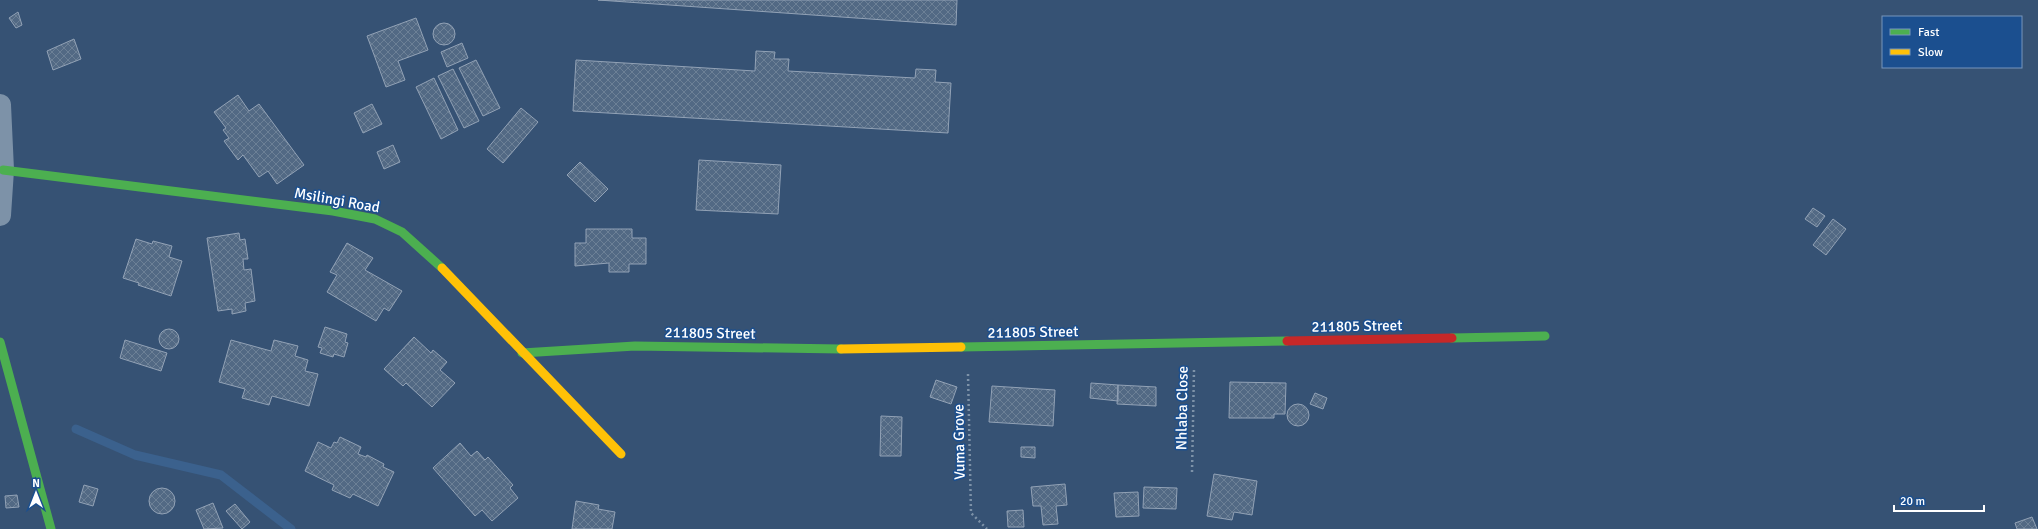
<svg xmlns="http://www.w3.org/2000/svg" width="2038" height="529" font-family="Signika,sans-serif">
<defs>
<pattern id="building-cross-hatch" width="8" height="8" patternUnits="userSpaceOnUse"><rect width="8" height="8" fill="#526984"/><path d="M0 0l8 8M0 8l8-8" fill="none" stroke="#6c8096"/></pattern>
</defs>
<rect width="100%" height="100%" fill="#365274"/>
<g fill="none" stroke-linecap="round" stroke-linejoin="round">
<path stroke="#3b618d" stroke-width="9" d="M76,429l59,26 86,20 70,54"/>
</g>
<path fill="url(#building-cross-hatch)" stroke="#92a2b6" d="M598,0h359l-1,25z
M18,12l4,13 -6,3 -7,-10z
M416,18l12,32 -30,11 7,19 -19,7 -19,-51z
M433 34a11 11 0 1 1 22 0a11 11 0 1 1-22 0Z
M74,39l7,20 -28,11 -6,-19z
M462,43l6,15 -21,9 -6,-15z
M756,51l19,1 -1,7h15l-1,12 127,7 1,-9 20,1 -1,12 16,1 -3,50 -375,-22 3,-51 179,11z
M476,60l24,48 -17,8 -24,-48z
M453,69l26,52 -15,7 -26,-52z
M434,78l24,52 -17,9 -25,-52z
M238,95l11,16 10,-7 45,61 -27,19 -9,-13 -9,6 -16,-22 -5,5 -14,-19 5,-3 -6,-8 3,-2 -12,-16z
M372,104l10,20 -19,9 -9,-20z
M521,108l17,14 -35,41 -16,-14z
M393,145l7,17 -16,7 -7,-17z
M699,160l82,5 -3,49 -82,-4z
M580,162l28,27 -13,13 -28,-27z
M1813,208l12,8 -8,11 -12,-8z
M1833,219l13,10 -20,26 -13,-10z
M586,229h46v9h14v26h-17v8h-20v-9l-34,3v-23h11z
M239,233l1,7 5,-1 3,20h-5l1,11 7,-1 4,32 -10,2 1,8 -14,3v-5l-14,2 -11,-73z
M136,239l16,5 1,-3 19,5 -3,11 13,4 -11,35 -33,-11 1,-2 -16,-5z
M347,243l26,15 -8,12 37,21 -13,20 -5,-3 -8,13 -49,-29 10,-17 -7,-3z
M325,327l22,7 -2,8 3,1 -4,14 -10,-3 -1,3 -13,-4 2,-5 -4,-1z
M159 339a10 10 0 1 1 20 0a10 10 0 1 1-20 0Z
M414,337l17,16 2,-3 14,12 -7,8 15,13 -23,24 -26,-24 -3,3 -19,-17z
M125,340l42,13 -6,18 -41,-13z
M231,340l40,11 3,-11 24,6 -3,10 13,4 -3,11 13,3 -9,32 -37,-10 -3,9 -27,-7 3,-9 -26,-7z
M936,380l21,7 -6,17 -21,-7z
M1230,382l56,1 -1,31h-11v4h-45z
M1091,383l27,2v16l-28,-3z
M1118,385l38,2v19l-39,-2z
M992,386l63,4 -2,36 -64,-4z
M1315,393l12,5 -4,11 -13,-5z
M1287 415a11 11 0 1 1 22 0a11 11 0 1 1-22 0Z
M881,416l21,1 -1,39h-21z
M340,437l21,10 -3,7 8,3 1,-2 17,9 -1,3 11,5 -16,34 -25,-12 -3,4 -18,-8 2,-5 -29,-14 13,-29 13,6 3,-6 3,1z
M460,443l11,13 6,-5 8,9 3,-3 25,28 -3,3 8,10 -26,23 -10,-11 -7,6 -42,-48z
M1021,447h14v11l-14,-1z
M1214,474l43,7 -5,34 -18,-3 -2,8 -25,-4z
M1065,484l2,21 -11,1 2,18 -15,1 -2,-19h-8l-2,-19z
M84,485l14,4 -5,17 -14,-4z
M1144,487l33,1 -1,21 -33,-1z
M149 501a13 13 0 1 1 26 0a13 13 0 1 1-26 0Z
M1138,492l1,24 -23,1 -2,-24z
M17,495l2,12 -13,1 -1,-12z
M576,501l23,4 -1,4 17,3 -3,17h-40z
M213,503l10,25 -19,1 -8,-19z
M235,504l15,18 -8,7 -16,-18z
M1023,510l1,17h-16l-1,-16z
M2032,517l5,12h-20l-2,-6z"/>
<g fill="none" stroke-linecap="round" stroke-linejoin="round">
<path stroke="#7d92a8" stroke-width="2.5" stroke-dasharray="2 3" stroke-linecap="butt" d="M968,374l3,139 16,16
M1192,472l2,-102"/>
<path stroke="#7d92a8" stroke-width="22" d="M0,105l3,65 -3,45"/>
<path stroke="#4caf50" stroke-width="9" d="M3,170l330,41 42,8 27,13 40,36
M1452,338l93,-2
M0,342l51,187
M961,347l326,-6
M522,353l113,-7 206,3"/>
<path stroke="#ffc107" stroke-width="9" d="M442,268l179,186
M841,349l120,-2"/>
<path stroke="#c62828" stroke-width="9" d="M1287,341l165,-3"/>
</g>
<g text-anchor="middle" stroke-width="3" stroke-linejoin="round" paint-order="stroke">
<g font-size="15" fill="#fff" stroke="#1b4f8f">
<text transform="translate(337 200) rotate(10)" y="5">Msilingi Road</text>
<text transform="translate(1357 326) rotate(-1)" y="5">211805 Street</text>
<text transform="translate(1033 332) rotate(-1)" y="5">211805 Street</text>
<text transform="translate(710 333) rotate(1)" y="5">211805 Street</text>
<text transform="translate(1182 408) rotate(-89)" y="5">Nhlaba Close</text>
<text transform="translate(959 442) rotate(-91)" y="5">Vuma Grove</text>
</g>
</g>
<rect x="1882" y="16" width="140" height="52" fill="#1b4f8f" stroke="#7695bc"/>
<rect x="1890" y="29" width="20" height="6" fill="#4caf50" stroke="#7695bc"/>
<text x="1918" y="36" font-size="12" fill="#ffffff">Fast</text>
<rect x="1890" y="49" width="20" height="6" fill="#ffc107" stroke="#7695bc"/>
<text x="1918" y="56" font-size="12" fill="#ffffff">Slow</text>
<g transform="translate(36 493)" stroke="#1b4f8f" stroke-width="3" paint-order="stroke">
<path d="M0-3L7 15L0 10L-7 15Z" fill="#ffffff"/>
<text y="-6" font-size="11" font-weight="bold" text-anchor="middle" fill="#ffffff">N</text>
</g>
<path d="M1894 505v6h90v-6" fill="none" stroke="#ffffff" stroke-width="2"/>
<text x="1900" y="505" font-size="12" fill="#ffffff" stroke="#1b4f8f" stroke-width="3" paint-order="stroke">20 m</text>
</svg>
